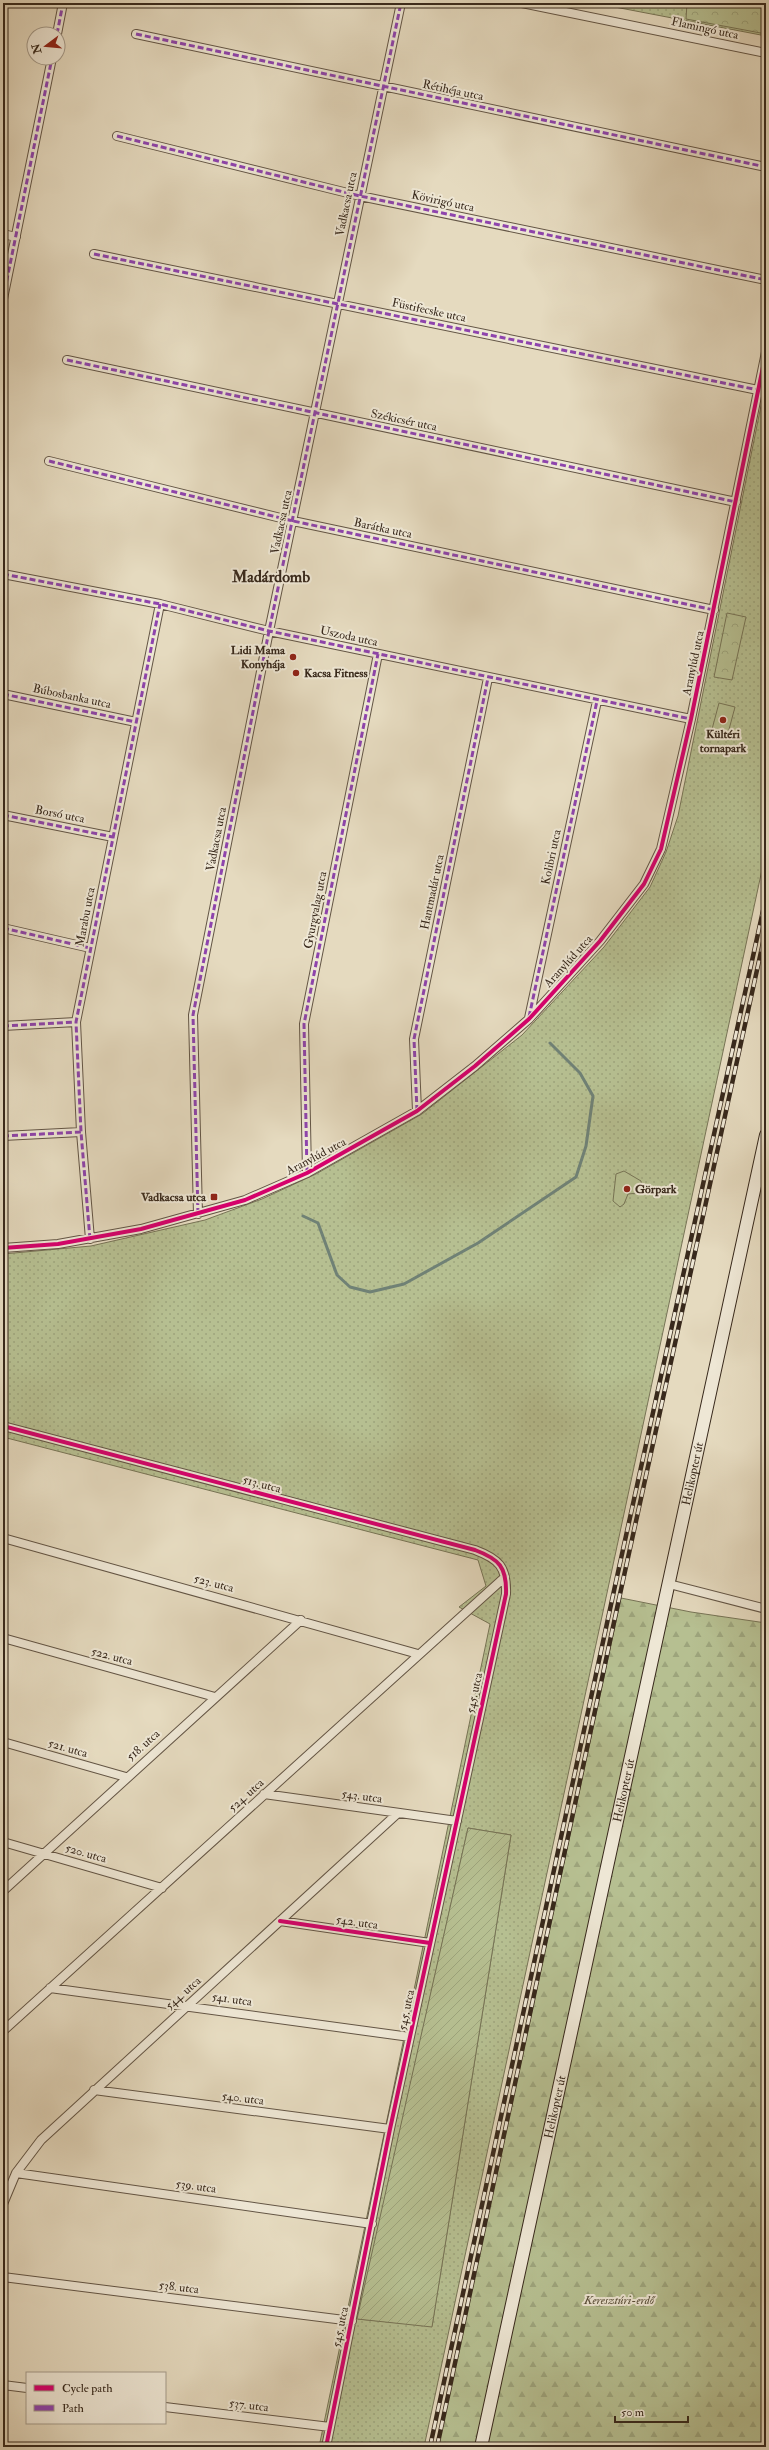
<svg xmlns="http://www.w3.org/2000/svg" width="769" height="2450" font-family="'IM FELL Double Pica',serif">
<defs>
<pattern id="grass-dots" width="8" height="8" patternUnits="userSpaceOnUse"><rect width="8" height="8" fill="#b6bf91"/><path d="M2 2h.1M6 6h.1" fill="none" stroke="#9da47c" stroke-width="1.8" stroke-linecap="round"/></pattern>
<pattern id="forest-firs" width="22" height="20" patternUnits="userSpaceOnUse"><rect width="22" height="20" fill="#b6bf91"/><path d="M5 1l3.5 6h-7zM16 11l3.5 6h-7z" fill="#9da47c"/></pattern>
<pattern id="park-crowns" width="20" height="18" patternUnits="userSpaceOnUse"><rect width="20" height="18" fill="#b6bf91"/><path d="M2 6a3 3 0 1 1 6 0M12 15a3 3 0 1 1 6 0" fill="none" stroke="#9da47c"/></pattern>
<pattern id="garden-furrows" width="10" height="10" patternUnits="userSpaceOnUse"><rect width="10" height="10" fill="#b6bf91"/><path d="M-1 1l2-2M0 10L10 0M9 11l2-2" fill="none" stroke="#9da47c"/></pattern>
</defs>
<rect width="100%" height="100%" fill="#e5dabf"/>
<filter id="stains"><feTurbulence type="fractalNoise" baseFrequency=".005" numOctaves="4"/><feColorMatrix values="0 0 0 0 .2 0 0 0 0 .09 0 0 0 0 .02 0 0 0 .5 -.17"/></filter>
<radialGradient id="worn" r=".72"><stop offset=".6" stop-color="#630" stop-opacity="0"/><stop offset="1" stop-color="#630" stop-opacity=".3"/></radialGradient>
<path fill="url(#grass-dots)" stroke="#777456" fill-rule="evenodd" d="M594,3h172v33z
M766,381v470l-342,1596h-105l171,-823 -31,-17 27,-21 -8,-26 -475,-123v-183l88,-8 114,-26 57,-21 54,-25 106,-60 100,-79 82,-88 46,-60 16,-35 12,-36zM468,1828l43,7 -79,491 -74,-7z"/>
<path fill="url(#forest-firs)" stroke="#777456" d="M621,1598l70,14 75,11v824h-328z"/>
<path fill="url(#park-crowns)" stroke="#777456" d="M687,3h79v31l-80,-15z
M727,613l19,4 -14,63 -18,-3z"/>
<path fill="url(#garden-furrows)" stroke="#777456" d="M468,1828l43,7 -79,492 -75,-8z"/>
<path fill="#b6bf91" stroke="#777456" d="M719,703l16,4 -8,30 -16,-4z
M624,1171l17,10 1,7 -3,5 -11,1 -4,10 -4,3 -7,-6 3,-27z"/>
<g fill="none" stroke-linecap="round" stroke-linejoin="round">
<path stroke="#708175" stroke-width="3" d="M303,1216l15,7 19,52 13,12 20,5 34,-8 74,-41 98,-66 10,-31 7,-50 -13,-23 -30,-30"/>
<defs>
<path id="street" d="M522,3l244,50
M57,34l6,-31
M136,34l630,133
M117,136l243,60 406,84
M3,234l13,3
M94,254l664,136
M3,299l49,-241
M67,360l669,142
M49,461l244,60 421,89
M3,574l157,30 109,27 422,88
M3,694l133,28
M3,815l110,22
M3,928l87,20
M529,1018l68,-317
M3,1026l73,-4
M417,1111l-3,-72 74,-361
M3,1136l78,-4
M307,1173l-3,-149 74,-370
M198,1214l-5,-199 76,-384 132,-628
M90,1239l-9,-107 -5,-110 84,-418
M3,1248l55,-4 83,-15 104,-29 62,-27 110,-62 58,-45 54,-47 71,-78 44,-57 17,-35 30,-130 75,-367
M3,1426l472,124c24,9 32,17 31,44l-116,535 -64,318
M3,1538l415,116
M669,1584l97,25
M3,1638l212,59
M3,1742l123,35
M264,1794l193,27
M3,1842l159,46
M3,1891l298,-271
M280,1921l150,22
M50,1988l360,49
M3,2031l502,-454
M94,2090l296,39
M16,2173l356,51
M3,2204l13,-31 25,-33 357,-327
M3,2277l349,44
M3,2385l24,3
M165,2407l165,20"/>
<g id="secondary">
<path id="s1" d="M481,2447l285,-1312"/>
</g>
</defs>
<use href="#street" stroke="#635545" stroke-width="10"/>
<use href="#secondary" stroke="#38291c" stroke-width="14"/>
<use href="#street" stroke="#eee7d5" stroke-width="8"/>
<use href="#secondary" stroke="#eee7d5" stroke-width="12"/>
<defs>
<path id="rail" d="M430,2447l185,-861 151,-689
M437,2447l185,-862 144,-656"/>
</defs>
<use href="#rail" stroke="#38291c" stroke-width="4.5"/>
<use href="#rail" stroke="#eee7d5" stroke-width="3" stroke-dasharray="9" stroke-linecap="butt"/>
<path stroke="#8e44ad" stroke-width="3" stroke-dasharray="6 3" stroke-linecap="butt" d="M57,34l6,-31
M136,34l630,133
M117,136l243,60 406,84
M94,254l664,136
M3,299l49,-241
M67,360l669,142
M49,461l244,60 421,89
M3,574l157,30 109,27 422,88
M3,694l133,28
M3,815l110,22
M3,928l87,20
M529,1017l68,-316
M3,1026l73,-4
M417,1111l-3,-72 74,-361
M3,1136l78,-4
M307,1173l-3,-149 74,-370
M198,1214l-5,-199 76,-384 132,-628
M90,1239l-9,-107 -5,-110 84,-418"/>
<defs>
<path id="cycleway" d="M3,1248l55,-4 83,-15 104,-29 62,-27 110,-62 58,-45 54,-47 71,-78 44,-57 17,-35 30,-130 75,-367
M3,1426l472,124c24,9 32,17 31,44l-116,535 -64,318
M280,1921l150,22"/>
</defs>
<use href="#cycleway" stroke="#eee7d5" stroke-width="6"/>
<use href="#cycleway" stroke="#d6006c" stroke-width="4"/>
</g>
<g fill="#8f2418" stroke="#eee7d5" stroke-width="1.5">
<circle cx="293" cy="657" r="4"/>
<circle cx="296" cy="673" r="4"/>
<circle cx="723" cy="720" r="4"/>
<circle cx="627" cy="1189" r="4"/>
<rect x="210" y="1193" width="8" height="8" rx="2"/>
</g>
<g text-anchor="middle" stroke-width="4" stroke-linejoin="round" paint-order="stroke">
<g font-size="12" fill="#38291c" stroke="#eee7d5">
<text transform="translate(705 28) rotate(12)" y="4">Flamingó utca</text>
<text transform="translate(453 90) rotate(12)" y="4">Rétihéja utca</text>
<text transform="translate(443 201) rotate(12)" y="4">Kövirigó utca</text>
<text transform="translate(346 204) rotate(-78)" y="4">Vadkacsa utca</text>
<text transform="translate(429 310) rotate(12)" y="4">Füstifecske utca</text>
<text transform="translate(404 420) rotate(12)" y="4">Székicsér utca</text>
<text transform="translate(281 522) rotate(-78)" y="4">Vadkacsa utca</text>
<text transform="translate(383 528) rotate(12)" y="4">Barátka utca</text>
<text transform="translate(349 636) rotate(12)" y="4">Uszoda utca</text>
<text transform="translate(693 663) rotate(-78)" y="4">Aranylúd utca</text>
<text transform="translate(72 696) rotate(12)" y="4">Búbosbanka utca</text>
<text transform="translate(60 814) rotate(11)" y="4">Borsó utca</text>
<text transform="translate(216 839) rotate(-79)" y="4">Vadkacsa utca</text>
<text transform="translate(551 857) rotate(-78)" y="4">Kolibri utca</text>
<text transform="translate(432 892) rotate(-78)" y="4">Hantmadár utca</text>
<text transform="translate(315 910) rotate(-79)" y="4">Gyurgyalag utca</text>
<text transform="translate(85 917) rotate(-79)" y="4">Marabu utca</text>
<text transform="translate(568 961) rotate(-48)" y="4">Aranylúd utca</text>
<text transform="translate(316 1156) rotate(-28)" y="4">Aranylúd utca</text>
<text dy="4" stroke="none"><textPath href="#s1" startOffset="996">Helikopter út</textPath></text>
<text transform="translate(262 1484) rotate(15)" y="4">513. utca</text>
<text transform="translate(214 1583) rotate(15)" y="4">523. utca</text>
<text transform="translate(112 1656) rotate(15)" y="4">522. utca</text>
<text transform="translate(474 1693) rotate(-78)" y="4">545. utca</text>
<text transform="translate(143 1745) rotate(-42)" y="4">518. utca</text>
<text transform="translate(68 1748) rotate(16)" y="4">521. utca</text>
<text dy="4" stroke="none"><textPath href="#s1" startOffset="672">Helikopter út</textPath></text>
<text transform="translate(246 1795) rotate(-42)" y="4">524. utca</text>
<text transform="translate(362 1796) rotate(8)" y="4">543. utca</text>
<text transform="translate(86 1853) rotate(16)" y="4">520. utca</text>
<text transform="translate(357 1922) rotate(8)" y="4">542. utca</text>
<text transform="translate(183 1993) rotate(-42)" y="4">544. utca</text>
<text transform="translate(232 1999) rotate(8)" y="4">541. utca</text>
<text transform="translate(406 2010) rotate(-78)" y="4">545. utca</text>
<text transform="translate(243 2098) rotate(7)" y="4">540. utca</text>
<text dy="4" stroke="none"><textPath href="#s1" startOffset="348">Helikopter út</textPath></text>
<text transform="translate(196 2186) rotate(8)" y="4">539. utca</text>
<text transform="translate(179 2287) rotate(7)" y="4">538. utca</text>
<text transform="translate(340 2327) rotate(-78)" y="4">545. utca</text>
<text transform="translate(249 2405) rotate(7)" y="4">537. utca</text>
</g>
<g font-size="12" font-weight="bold" fill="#38291c" stroke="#eee7d5" text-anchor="end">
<text x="285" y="654">Lidi Mama<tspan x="285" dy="14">Konyhája</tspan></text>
<text x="304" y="677" text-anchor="start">Kacsa Fitness</text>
<text x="723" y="738" text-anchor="middle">Kültéri<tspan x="723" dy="14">tornapark</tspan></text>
<text x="635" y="1193" text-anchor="start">Görpark</text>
<text x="206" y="1201">Vadkacsa utca</text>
</g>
<g font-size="12" font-style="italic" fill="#584e39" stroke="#eee7d5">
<text x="619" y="2304">Keresztúri-erdő</text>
</g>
<g font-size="16" font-weight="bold" fill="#38291c" stroke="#eee7d5">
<text x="271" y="582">Madárdomb</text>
</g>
</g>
<rect width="769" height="2450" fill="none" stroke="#e5dabf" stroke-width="16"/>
<rect x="4" y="4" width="761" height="2442" fill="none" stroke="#38291c" stroke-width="2"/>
<rect x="8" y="8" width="753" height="2434" fill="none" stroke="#38291c"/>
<rect x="26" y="2372" width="140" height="52" fill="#eee7d5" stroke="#a59b8b"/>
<rect x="34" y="2385" width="20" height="6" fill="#d6006c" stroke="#a59b8b"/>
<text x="62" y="2392" font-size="12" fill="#38291c">Cycle path</text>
<rect x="34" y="2405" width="20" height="6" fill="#8e44ad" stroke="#a59b8b"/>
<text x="62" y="2412" font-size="12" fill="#38291c">Path</text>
<g transform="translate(46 46) rotate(254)"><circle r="19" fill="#eee7d5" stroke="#a59b8b"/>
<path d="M0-3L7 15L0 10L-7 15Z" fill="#8f2418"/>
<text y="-6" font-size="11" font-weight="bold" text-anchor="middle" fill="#38291c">N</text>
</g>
<path d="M615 2416v6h73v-6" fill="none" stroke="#38291c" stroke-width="2"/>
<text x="621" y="2416" font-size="12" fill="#38291c" stroke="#eee7d5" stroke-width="3" paint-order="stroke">50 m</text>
<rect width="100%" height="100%" filter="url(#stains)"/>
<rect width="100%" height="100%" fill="url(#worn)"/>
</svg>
